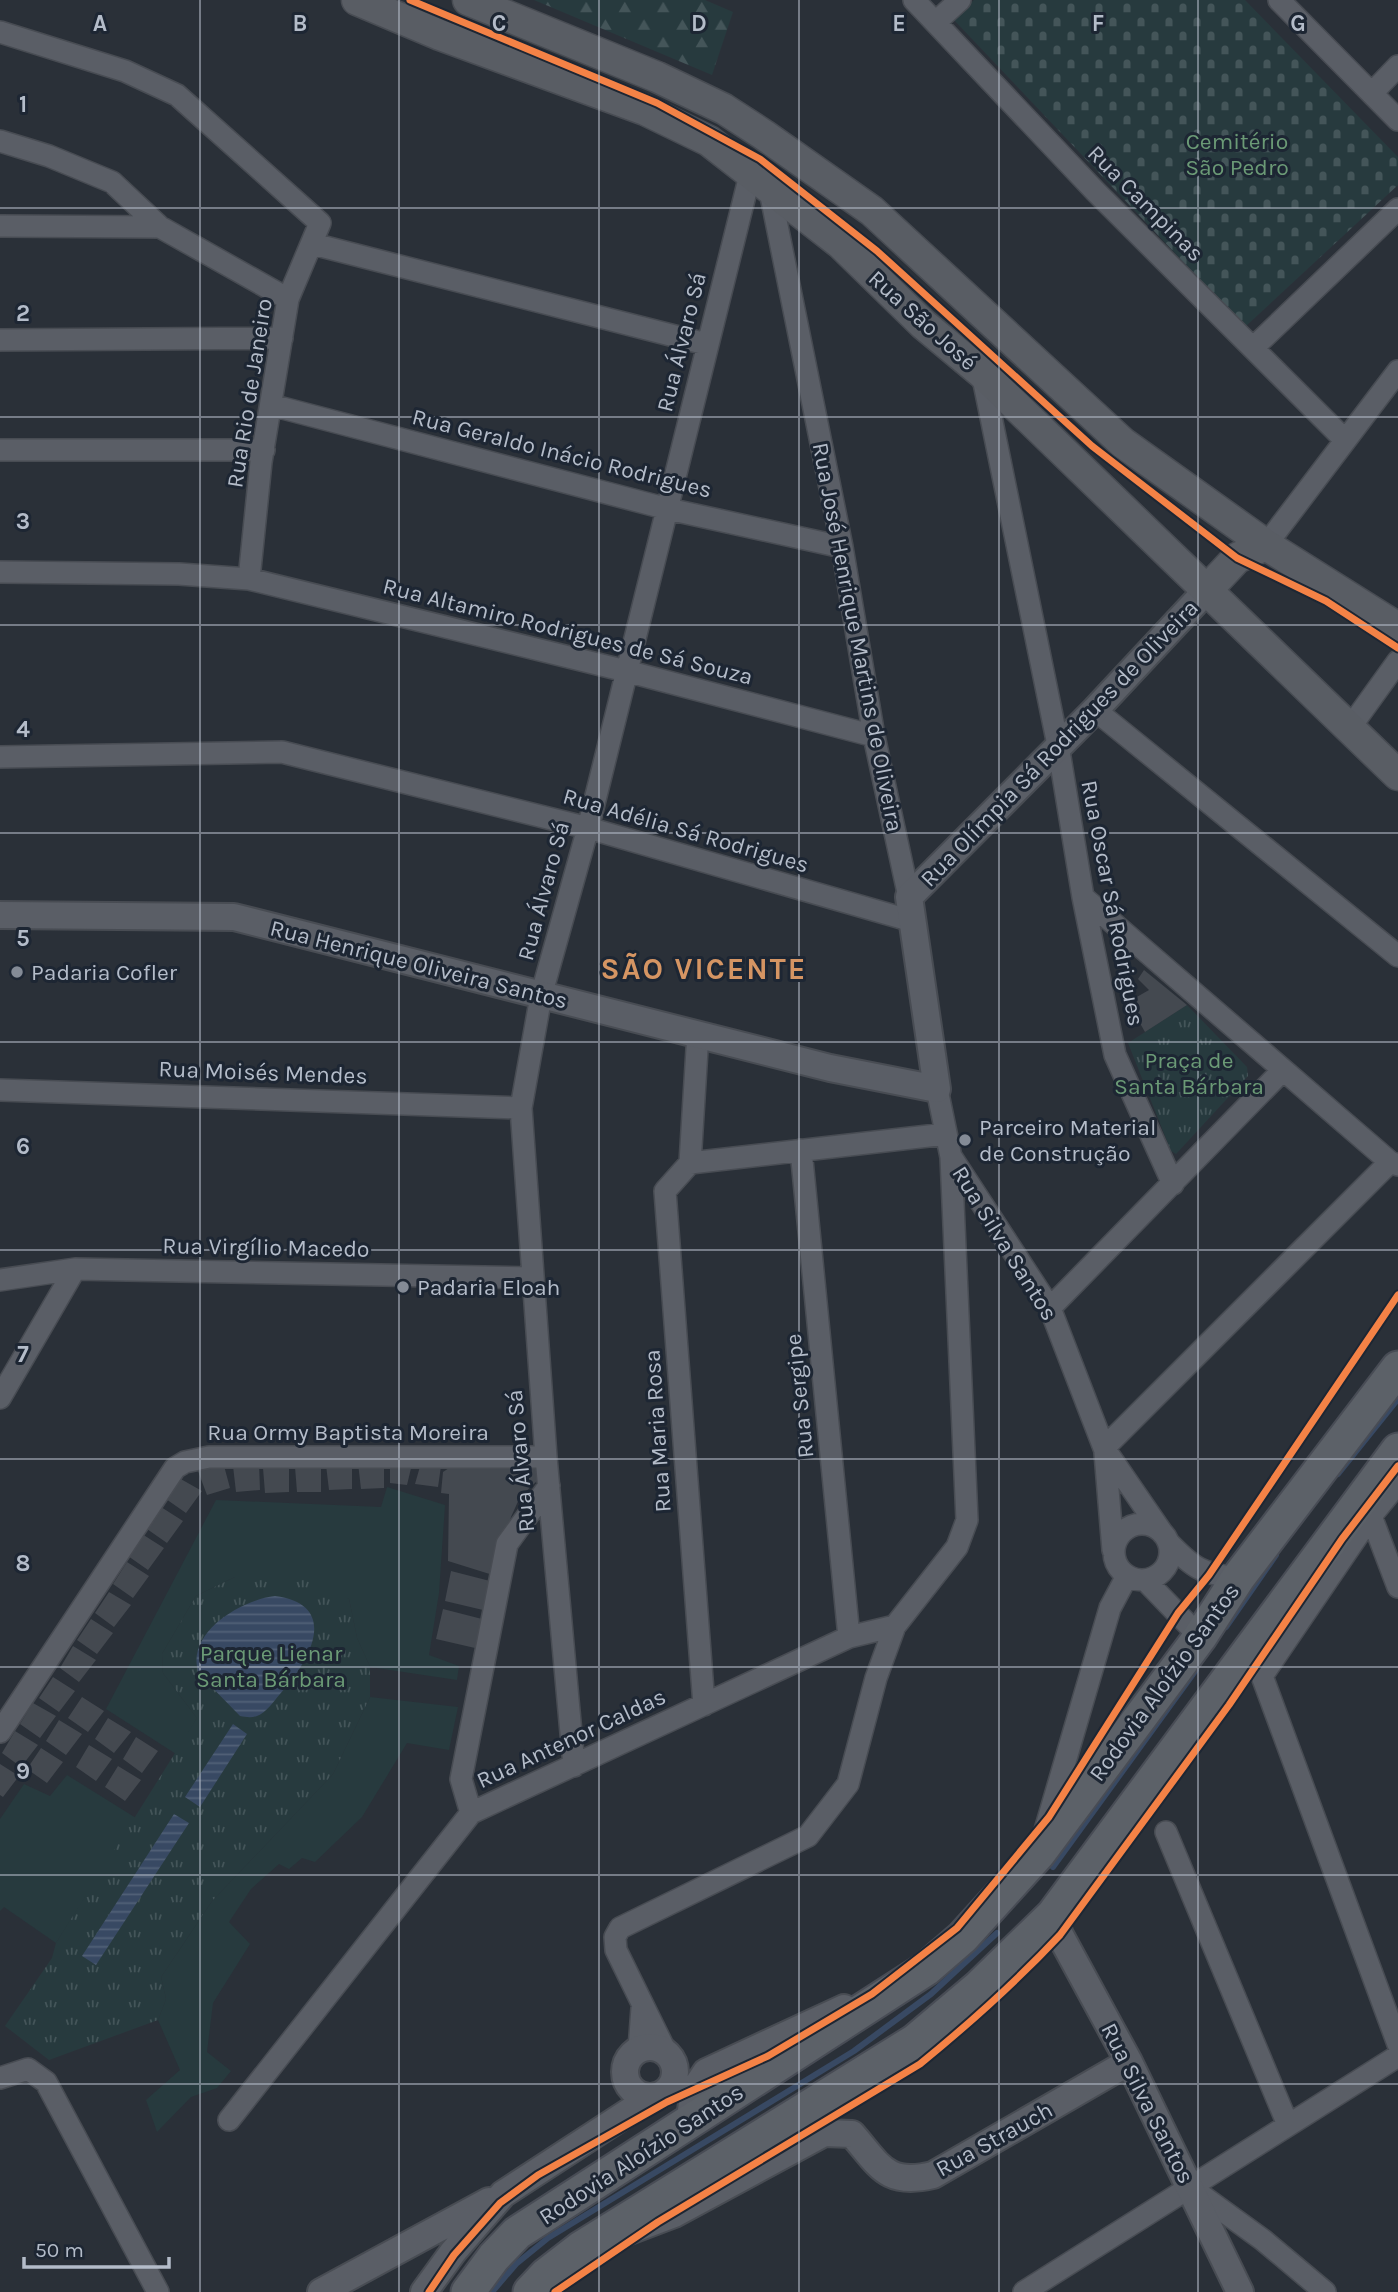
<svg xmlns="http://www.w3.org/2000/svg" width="1398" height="2292" font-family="Karla,sans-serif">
<defs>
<pattern id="forest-firs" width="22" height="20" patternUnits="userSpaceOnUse" patternTransform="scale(1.75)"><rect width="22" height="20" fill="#273a3e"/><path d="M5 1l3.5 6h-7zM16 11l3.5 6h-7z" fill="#445559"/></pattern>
<pattern id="cemetery-stones" width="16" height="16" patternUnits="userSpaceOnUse" patternTransform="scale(1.75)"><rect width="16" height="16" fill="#273a3e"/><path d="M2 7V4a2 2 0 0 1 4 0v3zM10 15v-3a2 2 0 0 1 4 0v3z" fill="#445559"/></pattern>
<pattern id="park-tufts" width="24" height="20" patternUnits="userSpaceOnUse" patternTransform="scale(1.75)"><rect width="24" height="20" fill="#273a3e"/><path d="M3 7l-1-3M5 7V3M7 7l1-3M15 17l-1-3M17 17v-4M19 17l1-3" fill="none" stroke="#445559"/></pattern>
<pattern id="water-rules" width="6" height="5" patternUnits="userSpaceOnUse" patternTransform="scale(1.75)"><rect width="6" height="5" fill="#384963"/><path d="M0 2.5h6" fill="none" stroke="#526178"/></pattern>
</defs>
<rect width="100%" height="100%" fill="#2a3038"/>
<path fill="#273a3e" d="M387,1487l58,18 -6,88 -10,62 30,11 -2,14 -87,-13 -13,-29 -8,-39 -114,-22 -39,19 -34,58 1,19 34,45 -21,36 -70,-45 110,-209 165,7z
M370,1697l88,10 -9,43 -42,-7 -45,74 -47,45 -13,-4 -13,11 -10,-5 -28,25 -22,33 21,22 -37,59 -6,49 24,19 -14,17 -26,9 -34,35 -11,-32 34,-30 -22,-50 8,-21 -5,-22 51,-76 121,-127z
M67,1775l69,43 -80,125 -52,-36 -4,4v-92l24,-35 26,12z"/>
<path fill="url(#forest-firs)" d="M534,0h171l28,12 -21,63z"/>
<path fill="url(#cemetery-stones)" d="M974,0h271l153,157v28l-153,142 -292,-308z"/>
<path fill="url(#park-tufts)" d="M1187,1005l60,62 1,9 -72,78 -5,-3 -43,-108z
M287,1571l62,28 8,39 13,29v30l-37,77 -121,127 -51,76 5,22 -8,21 -109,40 -44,-34 47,-68 4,-15 141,-225 -34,-45 -1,-19 34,-58 39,-19z"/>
<path fill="url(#water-rules)" d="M275,1596c67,9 34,66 5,98 -6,7 -14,19 -23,22 -6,2 -11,1 -17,0l-41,-42c-15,-40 41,-74 76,-78z
M233,1724l14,10 -47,73 -15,-10z
M174,1814l15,9 -93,142 -14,-9z"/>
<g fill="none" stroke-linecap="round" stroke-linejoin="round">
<path stroke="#384963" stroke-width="6" d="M1338,1474l60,-75
M1226,1627l50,-72
M1053,1867l143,-197
M492,2292l24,-28 32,-26 306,-187 77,-57 66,-61"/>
</g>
<path fill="#444950" d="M1144,970l43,35 -42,27 -17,-30 21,-12 -11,-11z
M384,1461v27l-23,1 -3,-26z
M223,1462l7,26 -23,7 -9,-24z
M352,1462v27l-23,1 -3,-25z
M390,1462l22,2 -5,21 -17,-2z
M259,1463l1,27 -24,2 -3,-26z
M421,1463l20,3 -3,21 -23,-3z
M289,1465v27l-24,1 -2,-25z
M321,1465v27h-24l-2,-25z
M536,1466l1,15 -17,16 -9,20 -15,59 -48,-15 1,-67 -8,-1 2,-21 6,-4z
M179,1478l23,13 -16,22 -20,-14z
M161,1507l22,14 -16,22 -20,-14z
M142,1534l22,14 -16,22 -20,-14z
M127,1562l22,14 -16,22 -20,-14z
M451,1571l39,10 -7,29 -38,-9z
M109,1592l22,13 -17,22 -19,-14z
M443,1609l39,10 -7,29 -39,-9z
M91,1619l22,14 -16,21 -20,-14z
M73,1646l23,14 -17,22 -19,-14z
M53,1677l22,14 -16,21 -20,-14z
M82,1697l22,14 -16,21 -20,-14z
M33,1703l23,13 -16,22 -20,-14z
M108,1718l23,14 -17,21 -19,-14z
M59,1720l23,14 -16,21 -20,-14z
M15,1731l23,14 -17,22 -19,-14z
M136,1737l22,14 -16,22 -19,-14z
M89,1745l23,14 -16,22 -20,-14z
M41,1748l22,14 -16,21 -20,-14z
M0,1764l19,12 -16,21 -3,-2z
M118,1766l23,14 -16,21 -20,-14z"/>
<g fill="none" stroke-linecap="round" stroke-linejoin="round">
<defs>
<path id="minor" d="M914,0l181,191 250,249
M1279,0l119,120
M937,21l23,-21
M0,32l125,39 52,24 143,128 -32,76 -27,163 -12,117
M1372,93l26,-27
M0,141l49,15 63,26 48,45 128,72
M769,186l73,361 32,189 35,161
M0,226l160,1
M313,244l393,100
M0,340l282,-2
M1254,347l144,-138
M982,373l76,372 25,152 32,158 58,129
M271,405l397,104 174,38
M0,450h264
M1266,545l132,-174
M0,572l179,2 70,5 377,92 248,65
M1095,710l303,246
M1349,729l49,-68
M0,757l282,-5 306,76 324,93
M1083,897l307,265 8,3
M0,1090l521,18
M801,1150l48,487
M952,1158l98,150 54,140 59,86
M690,1163l-25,28 39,514
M690,1163l256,-29
M690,1163l8,-130
M0,1280l75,-11 457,9
M1050,1308l232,-237
M0,1398l75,-129
M1104,1448l286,-286
M1105,1453l8,97
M1398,1483l-27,33 -109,160 136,368
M1371,1516l27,71
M1114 1552a28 28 0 1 1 56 0a28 28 0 1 1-56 0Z
M1168,1542c25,26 34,32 70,36
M1145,1580l55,57
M0,1732l175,-264 10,-6 24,-5h337
M574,1766l-28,-309 -25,-349 20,-112 47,-168 163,-657
M471,1813l-10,-34 46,-235 42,-58
M1166,1832l122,293
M1043,1837l67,-229 17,-32
M639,2049l3,-41
M666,2052l-50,-102 -1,-13 5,-9 188,-92 40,-52 28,-106 19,-52
M0,2078l28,-9 18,13 112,210
M229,2120l242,-307 378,-176 46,-11 62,-79 10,-27 -16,-363 -14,-68
M1190,2187l73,53 62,52
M1024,2292l374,-236"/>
<path id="tertiary" d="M0,915l234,2 596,151 107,21 -28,-192 186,-187 113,-121
M1053,1915l7,20 69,127 111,230
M625 2072a25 25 0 1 1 50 0a25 25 0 1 1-50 0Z
M689,2124l5,-34 12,-18 138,-64
M616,2236l58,-22 150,-81 28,1c28,32 34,52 81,41l196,-113
M321,2292l168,-91
M424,2292l29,-40 50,-58 149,-97"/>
<path id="secondary" d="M357,0l83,35 205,75 64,31 132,103 82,80 59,49 416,402
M468,0l189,77 67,32 40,26 108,76 251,232 143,102 132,83
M1208,589l29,-31 29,-13"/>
<path id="primary" d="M468,2292l26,-35 23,-24 409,-264 37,-32 76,-84 161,-216 38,-59 160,-210
M530,2292l16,-17 35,-27 334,-207 64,-54 74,-72 345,-465"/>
</defs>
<use href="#minor" stroke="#484c53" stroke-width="24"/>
<use href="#tertiary" stroke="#484c53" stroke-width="30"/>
<use href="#secondary" stroke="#484c53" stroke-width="33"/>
<use href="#primary" stroke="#484c55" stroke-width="37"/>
<use href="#minor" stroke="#5a5e66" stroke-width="21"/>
<use href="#tertiary" stroke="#5a5e66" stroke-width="26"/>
<use href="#secondary" stroke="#595d64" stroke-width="30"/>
<use href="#primary" stroke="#5c6168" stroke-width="33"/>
<defs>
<path id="cycleway" d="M410,0l247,103 103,56 117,92 215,195 145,112 89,43 72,47
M429,2292l25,-37 46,-52 38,-28 129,-73 101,-46 104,-62 85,-66 92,-111 129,-204 31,-38 189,-280
M555,2292l103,-70 262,-158c49,-40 97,-83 140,-129l169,-230 113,-166 56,-73"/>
</defs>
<use href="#cycleway" stroke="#1d2633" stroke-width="11"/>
<use href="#cycleway" stroke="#f48246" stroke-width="7"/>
</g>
<path fill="none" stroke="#b4bcc9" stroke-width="2" stroke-opacity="0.55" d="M200,0v2292M399,0v2292M599,0v2292M799,0v2292M999,0v2292M1198,0v2292M0,208h1398M0,417h1398M0,625h1398M0,833h1398M0,1042h1398M0,1250h1398M0,1459h1398M0,1667h1398M0,1875h1398M0,2084h1398"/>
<g fill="#848b96" stroke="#1d2633" stroke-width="2.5">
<circle cx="17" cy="972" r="7"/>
<circle cx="965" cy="1140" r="7"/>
<circle cx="403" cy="1287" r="7"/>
</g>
<g text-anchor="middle" stroke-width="6" stroke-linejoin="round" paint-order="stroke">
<g font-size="23" fill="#6b9a76" stroke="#1d2633">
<text x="1237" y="149">Cemitério<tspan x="1237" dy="26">São Pedro</tspan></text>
<text x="1189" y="1068">Praça de<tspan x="1189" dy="26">Santa Bárbara</tspan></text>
<text x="271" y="1661">Parque Lienar<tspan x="271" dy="26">Santa Bárbara</tspan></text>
</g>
<g font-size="23" fill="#b4bcc9" stroke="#1d2633">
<text transform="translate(1146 203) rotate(45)" y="8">Rua Campinas</text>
<text transform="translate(923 320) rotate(42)" y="8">Rua São José</text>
<text transform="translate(681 342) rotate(-76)" y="8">Rua Álvaro Sá</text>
<text transform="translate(249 393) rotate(-81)" y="8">Rua Rio de Janeiro</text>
<text transform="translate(562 453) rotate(14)" y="8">Rua Geraldo Inácio Rodrigues</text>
<text transform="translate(568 631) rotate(14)" y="8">Rua Altamiro Rodrigues de Sá Souza</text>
<text transform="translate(858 637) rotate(79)" y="8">Rua José Henrique Martins de Oliveira</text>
<text transform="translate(1059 743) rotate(-46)" y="8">Rua Olímpia Sá Rodrigues de Oliveira</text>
<text transform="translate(686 830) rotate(16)" y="8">Rua Adélia Sá Rodrigues</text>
<text transform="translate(543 891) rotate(-75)" y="8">Rua Álvaro Sá</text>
<text transform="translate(1113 903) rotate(79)" y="8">Rua Oscar Sá Rodrigues</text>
<text transform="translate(419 964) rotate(14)" y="8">Rua Henrique Oliveira Santos</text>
<text transform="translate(263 1072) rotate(2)" y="8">Rua Moisés Mendes</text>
<text transform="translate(1005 1243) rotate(58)" y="8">Rua Silva Santos</text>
<text transform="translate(266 1247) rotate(1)" y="8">Rua Virgílio Macedo</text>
<text transform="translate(799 1396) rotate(-96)" y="8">Rua Sergipe</text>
<text transform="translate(657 1431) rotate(-94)" y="8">Rua Maria Rosa</text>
<text x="348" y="1440">Rua Ormy Baptista Moreira</text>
<text transform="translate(520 1461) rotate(-95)" y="8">Rua Álvaro Sá</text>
<text transform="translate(1164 1682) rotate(-54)" y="8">Rodovia Aloízio Santos</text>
<text transform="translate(571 1738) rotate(-25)" y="8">Rua Antenor Caldas</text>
<text transform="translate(1148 2103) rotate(63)" y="8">Rua Silva Santos</text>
<text transform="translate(994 2139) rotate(-29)" y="8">Rua Strauch</text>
<text transform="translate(641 2154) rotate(-33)" y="8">Rodovia Aloízio Santos</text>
</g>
<g font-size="23" fill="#b4bcc9" stroke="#1d2633" text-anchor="start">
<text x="31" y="980">Padaria Cofler</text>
<text x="979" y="1135">Parceiro Material<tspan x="979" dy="26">de Construção</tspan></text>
<text x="417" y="1295">Padaria Eloah</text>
</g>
<g font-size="30" font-weight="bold" letter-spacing="2" fill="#d59563" stroke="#1d2633">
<text x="704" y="979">SÃO VICENTE</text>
</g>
</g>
<g font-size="23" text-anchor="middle" font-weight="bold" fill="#b4bcc9" stroke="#1d2633" stroke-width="6" stroke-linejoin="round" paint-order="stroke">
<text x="100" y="31">A</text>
<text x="300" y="31">B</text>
<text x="499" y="31">C</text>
<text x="699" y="31">D</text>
<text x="899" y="31">E</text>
<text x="1098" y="31">F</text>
<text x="1298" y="31">G</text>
<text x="23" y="112">1</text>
<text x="23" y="321">2</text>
<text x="23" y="529">3</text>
<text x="23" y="737">4</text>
<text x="23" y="946">5</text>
<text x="23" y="1154">6</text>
<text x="23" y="1362">7</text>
<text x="23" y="1571">8</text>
<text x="23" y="1779">9</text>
</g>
<path d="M24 2257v10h145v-10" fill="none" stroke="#b4bcc9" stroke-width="3.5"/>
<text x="35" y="2257" font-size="21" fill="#b4bcc9" stroke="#1d2633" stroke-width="5" paint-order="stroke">50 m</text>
</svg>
